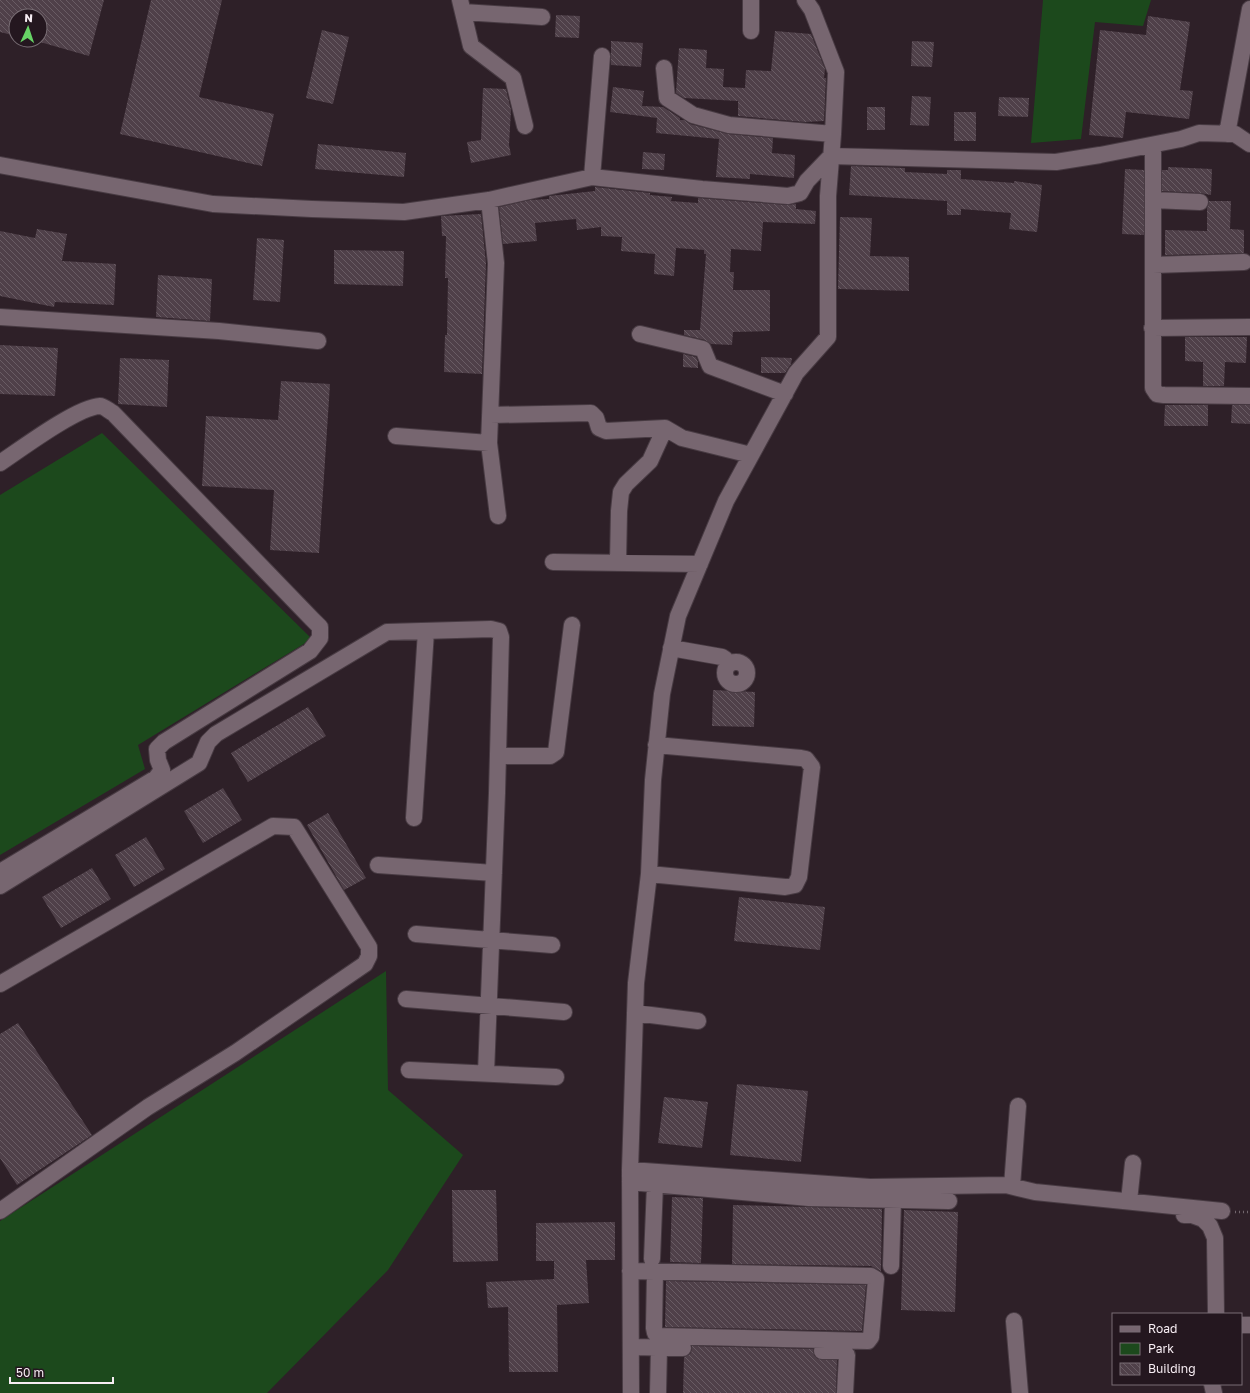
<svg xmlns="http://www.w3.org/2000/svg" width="1250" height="1393" font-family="'Golos Text',sans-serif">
<defs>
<pattern id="building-back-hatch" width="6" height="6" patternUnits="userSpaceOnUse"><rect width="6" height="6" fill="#4f4049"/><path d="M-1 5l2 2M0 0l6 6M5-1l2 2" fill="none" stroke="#695c64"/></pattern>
</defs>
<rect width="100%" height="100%" fill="#2e2028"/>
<path fill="#1c491c" d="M1043,0h108l-8,26 -48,-4 -14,117 -50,4z
M102,433l210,206 -174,106 7,24 -145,86v-360z
M386,971l2,119 75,65 -75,115 -121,123h-267v-172z"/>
<path fill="url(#building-back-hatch)" d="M0,0h104l-15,56 -49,-14v-26h-24v20l-16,-4z
M151,0h71l-23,97 75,17 -12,52 -142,-32z
M556,15l24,1 -1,22 -24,-1z
M1148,16l42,6 -10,68 13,1 -4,28 -63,-7 -3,26 -34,-3 11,-105 46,5z
M322,30l27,7 -16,67 -27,-6z
M775,31l36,3 14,35 -1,9h2l-2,43 -19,1 -67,-6v-15l-54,-3 -8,-5 3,-45 28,2 -1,18 18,1 -1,18 22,1 1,-18 25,1z
M611,41l32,2 -2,24 -30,-2z
M912,41l22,1 -2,25 -21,-1z
M613,87l31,4 -2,15 21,1 17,11v2h4l6,4 38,10 45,4 -1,15 23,2 -1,23 -44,-4v5l-34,-2 3,-38 -63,-6 1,-15 -47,-6z
M483,88l23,1 5,21 -2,35 2,10 -40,8 -4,-21 14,-2z
M912,96l19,1 -2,29 -19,-1z
M999,97l30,1 -1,19 -30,-1z
M867,107h18v23h-18z
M954,112h22v29h-22z
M318,144l88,9 -2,24 -89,-8z
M643,152l22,2 -1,16 -22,-1z
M851,166l54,2v4l42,2v-4h14v9l53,4v-2l28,4 -5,47 -28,-3 2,-16 -50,-4v6h-14v-14l-98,-6z
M1168,167l44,2 -1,26 -11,-2 -38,-2v-21h6z
M1125,169l19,1v65l-22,-1z
M595,187l55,6v2l22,2 -1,4 27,2v-5l89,7 9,-1v5l20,2 -1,13 -52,-2 -2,29 -30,-2 -1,23h4l-1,18h37v41l-37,1 -1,13 -21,-1 -6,-4 -21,-5v-5h16l6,-76h-2v-4l-28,-2 -2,28 -20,-2 1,-20 -34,-3 1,-14 -21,-1v-9l-24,3 -1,-11 -41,4 2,18 -34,3 -4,-37 31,-7 19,-1v-3l46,-5z
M1209,201h22l-1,28 14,1v23l-79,2v-25l42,1v-23z
M481,214l5,49 -4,111 -38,-2 1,-37h2l1,-57h-3l1,-42h-4l-1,-20z
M840,217l32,1 -2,38 39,1v34l-71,-2z
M37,229l30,5 -5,27 54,3 -2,41 -59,-3 -1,5 -54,-11v-65l35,7z
M257,238l27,2 -4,62 -27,-2z
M334,250l70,1 -1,35 -69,-2z
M158,275l54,4 -2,42 -54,-4z
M1185,337h62l-1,26 -21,-1 -1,24h-21v-24l-18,-1z
M0,345l58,3 -3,48 -55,-2z
M683,354l13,3 2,5v6l-15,-1z
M761,357l31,1 -1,6 -6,9h-24z
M120,358l49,2 -2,47 -49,-3z
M281,381l49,3 -11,169 -49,-3 4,-60 -72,-4 4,-70 72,4z
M1165,405h43v21h-44z
M1232,405h18v19l-19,-1z
M713,690l42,2 -1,35 -42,-1z
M308,707l18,29 -78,46 -17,-29z
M223,788l19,32 -39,23 -19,-32z
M328,813l38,65 -22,12 -37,-65z
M146,837l19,32 -31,18 -19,-32z
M92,868l19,31 -50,29 -19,-31z
M739,897l86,10 -5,43 -86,-9z
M18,1023l74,112 -75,50 -17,-27v-124z
M737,1084l71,7 -7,71 -71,-7z
M664,1097l44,5 -6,46 -44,-5z
M452,1190h44l2,71 -45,1z
M672,1197l31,1 -2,65 -31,-1z
M733,1205l149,4 -1,62 -10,-5 -139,-2z
M904,1210l54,2 -3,100 -54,-2z
M615,1222v38h-29l3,43 -32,2 1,67h-49l-1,-65 -20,1 -2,-26 68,-3v-18h-18v-38z
M666,1281l200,4 -4,46 -197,-4z
M692,1346l121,3 1,6 4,4 19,1 -1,33h-153l1,-36 7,-4z"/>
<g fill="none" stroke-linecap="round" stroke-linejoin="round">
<defs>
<path id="minor" d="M460,0l11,46 42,32 12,48
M463,12l79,5
M751,31v-31
M664,68l3,30 26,17 36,10 104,9
M1227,134l23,-125
M1153,145v243l4,6 7,1 86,1
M0,165l213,39 99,5 92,3 85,-12 103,-23 110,12 86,7 12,-3 7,-12 24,-25 225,6 44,-7 81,-16 18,-6 36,1 15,10
M592,177l10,-121
M489,200l7,63 -7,180 9,73
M1153,200l47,2
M1153,265l91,-3
M0,317l219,14 99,10
M1152,328l98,-1
M640,334l63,15 7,17 75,28
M490,415l101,-2 5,5 3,10 7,3 59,-3 17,10 69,17
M396,436l93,7
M0,463c21,-14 77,-56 100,-57 4,0 9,5 13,7l199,206 8,8v11l-10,13 -146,91 -7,7 1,11 4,10 -6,8 -156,94
M553,562l147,2
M618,562l1,-51 2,-19 5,-8 24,-23 15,-33
M671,648l51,9 3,2 4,5
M725 673a11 11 0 1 1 22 0a11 11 0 1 1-22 0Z
M498,756h52l6,-4 16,-127
M414,818l12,-187
M378,865l116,8
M649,874l136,13 10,-2 4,-8 13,-110 -6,-8 -5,-1 -145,-13
M0,886l199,-123 9,-21 8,-8 171,-102 104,-3 8,2 2,6 -4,156 -11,280
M416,934l136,11
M0,984l273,-158 21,1 75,120v9l-4,8 -130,89 -87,54 -148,104
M406,999l158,13
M635,1013l63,8
M409,1070l147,7
M630,1170l240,17 136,-2 29,7 187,19
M630,1182l179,16 140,3
M1012,1186l6,-80
M1129,1201l4,-38
M1184,1215h8l11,4 7,7 5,12 1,76
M652,1259l3,-75
M891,1266l2,-66
M630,1271l241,5 5,3 -5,58 -3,4 -208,-5 -5,-3 -1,-5 1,-56
M1014,1321l6,72
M1241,1325h9
M631,1347l52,1
M822,1351h20l5,4 -2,38
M1212,1384l2,9
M631,1393l-1,-223 6,-187 13,-109 4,-94 9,-86 16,-78 48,-115 70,-128 32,-36v-141l5,-62 3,-62 -24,-62 -7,-10
M658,1393l1,-46"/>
</defs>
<use href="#minor" stroke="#483b43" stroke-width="18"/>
<path stroke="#72666d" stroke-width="2.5" stroke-dasharray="1 3" stroke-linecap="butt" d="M1235,1212h15"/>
<use href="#minor" stroke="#776670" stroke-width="16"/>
</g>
<rect x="1112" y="1313" width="130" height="72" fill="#24171f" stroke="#786d74"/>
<rect x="1120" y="1326" width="20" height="6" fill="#776670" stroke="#786d74"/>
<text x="1148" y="1333" font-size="12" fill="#f7edf3">Road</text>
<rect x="1120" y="1343" width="20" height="12" fill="#1c491c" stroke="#786d74"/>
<text x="1148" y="1353" font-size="12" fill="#f7edf3">Park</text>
<rect x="1120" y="1363" width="20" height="12" fill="url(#building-back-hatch)" stroke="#786d74"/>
<text x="1148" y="1373" font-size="12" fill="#f7edf3">Building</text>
<g transform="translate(28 28) rotate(3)"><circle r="19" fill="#24171f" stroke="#786d74"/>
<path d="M0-3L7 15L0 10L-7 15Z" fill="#67d466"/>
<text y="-6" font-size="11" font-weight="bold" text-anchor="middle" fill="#f7edf3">N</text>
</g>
<path d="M10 1377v6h103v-6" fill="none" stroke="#f7edf3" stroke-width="2"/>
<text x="16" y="1377" font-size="12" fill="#f7edf3" stroke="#24171f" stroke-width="3" paint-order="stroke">50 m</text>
</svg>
